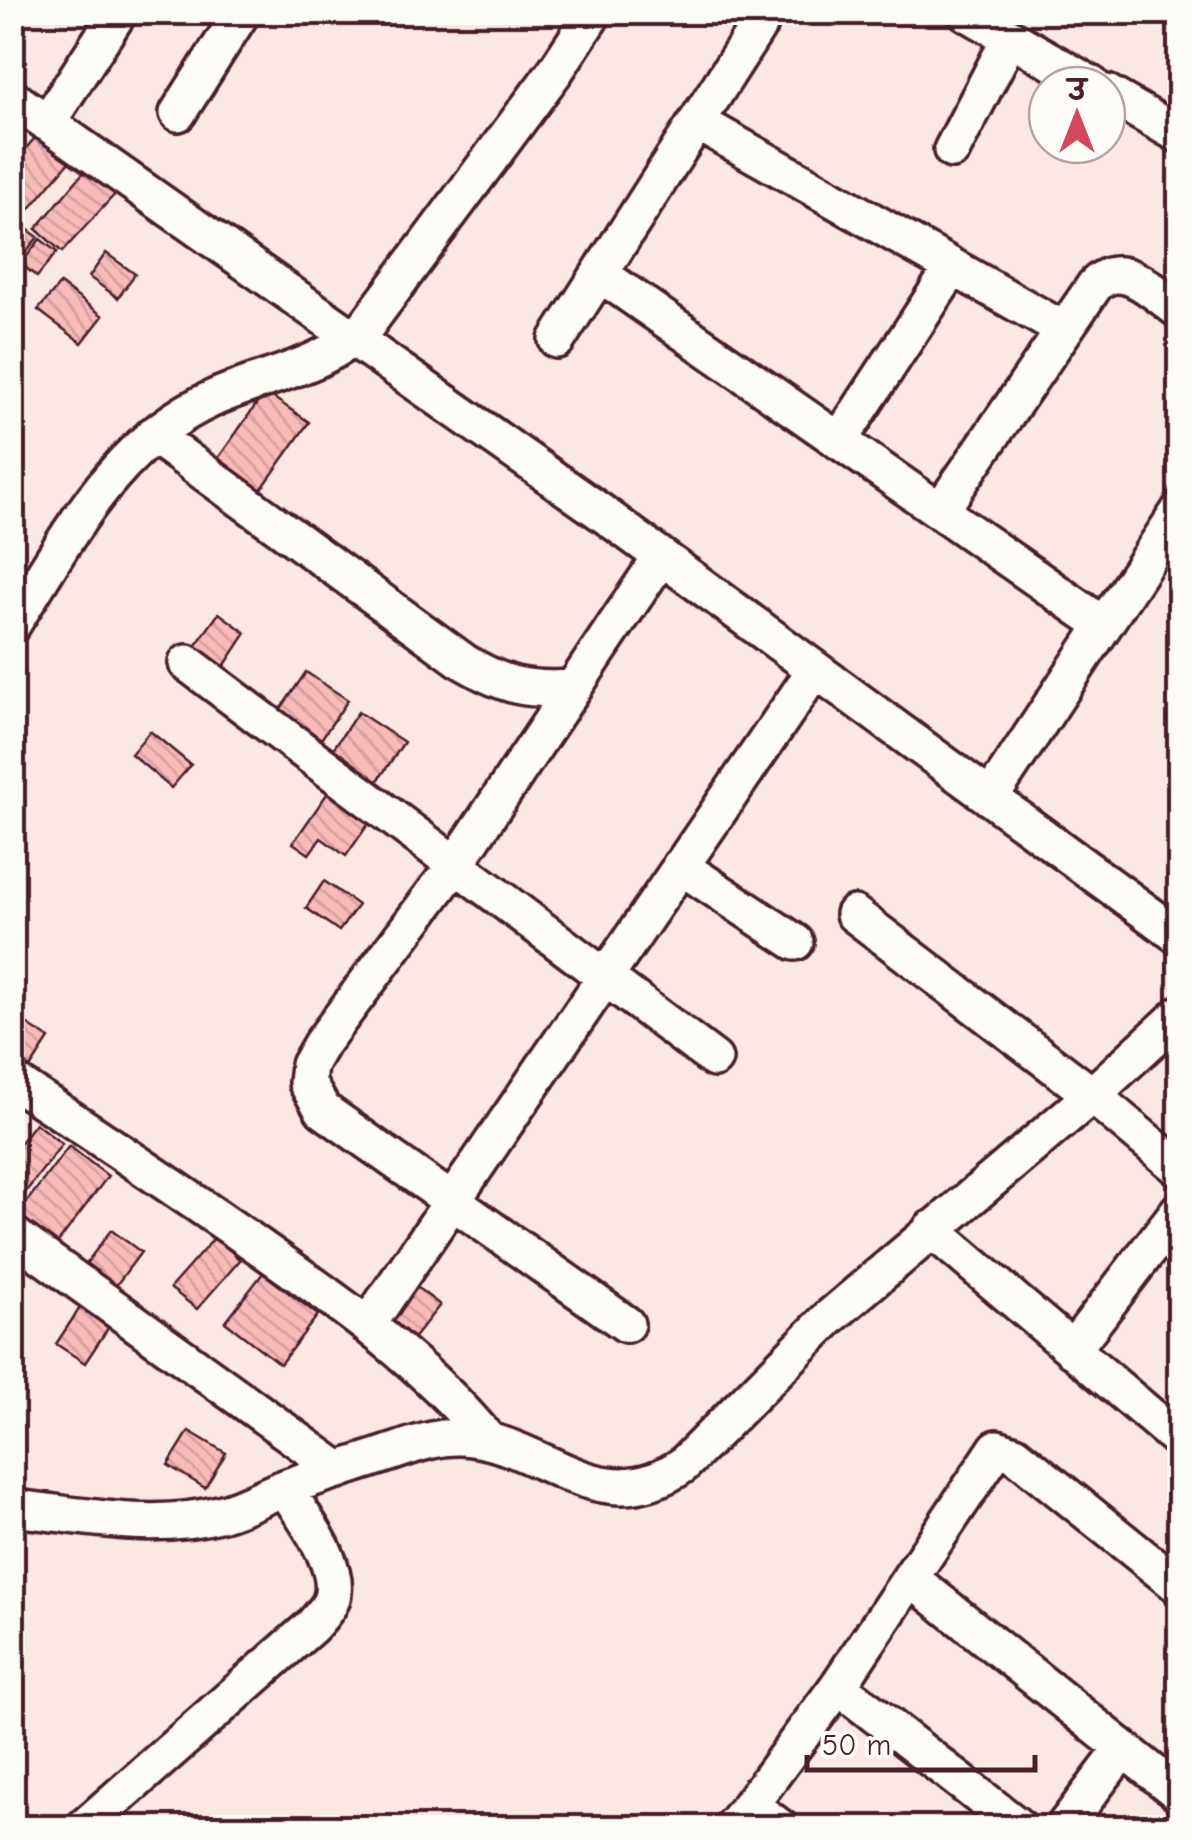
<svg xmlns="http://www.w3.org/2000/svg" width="1192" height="1840" font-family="'Comic Neue','Playpen Sans Deva',sans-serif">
<defs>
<pattern id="building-back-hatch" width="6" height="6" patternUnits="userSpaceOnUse" patternTransform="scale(2.5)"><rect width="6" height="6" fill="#f7bbb9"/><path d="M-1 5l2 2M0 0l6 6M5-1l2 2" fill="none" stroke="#d5a09f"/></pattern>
</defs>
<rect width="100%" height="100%" fill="#fbe8e4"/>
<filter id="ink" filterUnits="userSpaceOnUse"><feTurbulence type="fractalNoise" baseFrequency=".01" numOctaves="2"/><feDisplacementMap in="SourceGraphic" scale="20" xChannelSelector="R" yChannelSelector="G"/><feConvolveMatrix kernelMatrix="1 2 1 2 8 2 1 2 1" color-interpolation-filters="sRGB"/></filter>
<g filter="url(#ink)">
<path fill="url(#building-back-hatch)" stroke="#4a1f2b" stroke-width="2.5" d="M38,134l32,27 -48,57 -10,-8v-45z
M88,167l30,24 -56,61 -26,-23z
M23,226l15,11 -23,28 -3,-2v-24z
M40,239l17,13 -20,25 -16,-13z
M106,253l29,21 -17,24 -29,-21z
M60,284l43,32 -21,27 -44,-33z
M265,392l44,30 -53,75 -44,-30z
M219,613l27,20 -29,44 -26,-25z
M306,672l42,28 -35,51 -42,-28z
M358,712l46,30 -33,49 -46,-30z
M150,731l41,34 -20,23 -40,-34z
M329,791l42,29 -25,36 -25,-18 -12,16 -16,-11z
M324,881l34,24 -19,26 -33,-23z
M15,1016l34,23 -26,40 -11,-7z
M35,1123l27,21 -50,66v-57z
M69,1146l39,30 -58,77 -38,-32z
M111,1230l30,22 -32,43 -30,-22z
M216,1236l24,24 -43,49 -27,-21z
M263,1273l55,42 -38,49 -55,-42z
M406,1279l34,26 -32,40 -34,-27z
M85,1300l29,19 -29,44 -29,-19z
M189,1431l37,22 -21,35 -37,-23z"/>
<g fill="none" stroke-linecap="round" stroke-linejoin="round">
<defs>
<path id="minor" d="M966,12l126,73
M1107,93l73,42
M12,98l590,415 578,424
M178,113l64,-101
M47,123l72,-111
M699,123l365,207
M952,150l58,-112
M600,274l502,350
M557,340l210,-328
M153,435l311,227c41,24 61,29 109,26
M839,441l114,-174
M940,511l155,-226c28,-27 58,7 85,26
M12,625c57,-88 101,-182 202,-227 51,-23 112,-31 152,-72l190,-256 38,-58
M187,663l527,396
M990,798l190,-288
M680,866l115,76
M854,914l238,181 88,74
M12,1080c85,56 169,112 252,170 81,57 162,114 225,191
M931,1229l249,212
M12,1234l327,236
M369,1323l446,-653
M626,1324l-303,-214 -16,-27 2,-18 12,-21 134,-179 206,-308
M1072,1350l108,-141
M12,1508c72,7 139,24 211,5 22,-6 42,-18 64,-26 33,-12 67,-22 100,-33 24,-8 49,-18 74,-17 81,3 137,87 222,28l147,-148 262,-222 88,-81
M910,1578l270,216
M838,1686l182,142
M750,1805l88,-119 159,-238 18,6 165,133
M83,1828l229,-202c7,-8 15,-16 19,-25 13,-34 -29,-85 -46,-113
M731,1828l19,-23 31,23
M1063,1828l60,-79"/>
</defs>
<use href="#minor" stroke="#4a1f2b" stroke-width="42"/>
<use href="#minor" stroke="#fdfcf7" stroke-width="35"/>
</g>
</g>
<rect width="1192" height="1840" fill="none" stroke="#fdfcf7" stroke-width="50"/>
<rect x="25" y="25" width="1142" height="1790" fill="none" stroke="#4a1f2b" stroke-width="4" filter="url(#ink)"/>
<g transform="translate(1077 115)"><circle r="48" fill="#fdfcf7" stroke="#b5a4a5" stroke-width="2.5"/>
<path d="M0-8L18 38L0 25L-18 38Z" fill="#d1495b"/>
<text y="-15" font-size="28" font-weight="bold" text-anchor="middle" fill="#4a1f2b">उ</text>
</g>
<path d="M807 1755v15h228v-15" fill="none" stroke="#4a1f2b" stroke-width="5"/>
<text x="822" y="1755" font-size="30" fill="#4a1f2b" stroke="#fdfcf7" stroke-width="8" paint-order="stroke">50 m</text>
</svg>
